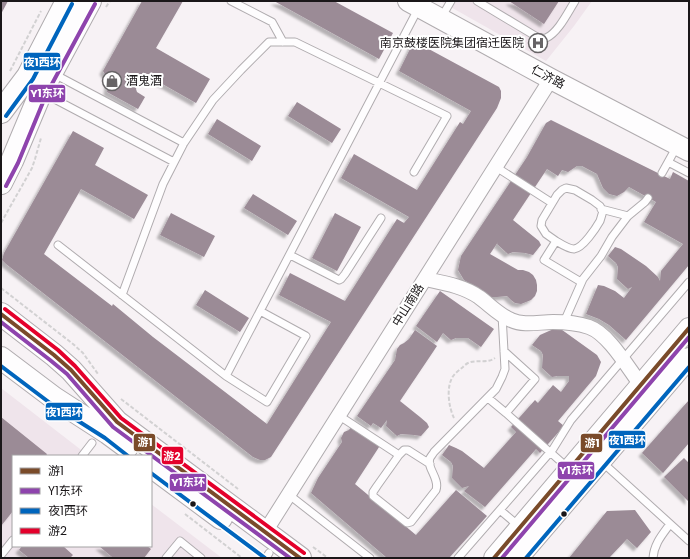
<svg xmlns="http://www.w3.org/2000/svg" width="690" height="559" font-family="Poppins,'Noto Sans SC',sans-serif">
<defs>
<filter id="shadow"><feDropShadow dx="-3.5" dy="3.5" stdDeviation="1" flood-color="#0004"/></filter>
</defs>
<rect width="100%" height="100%" fill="#f7f2f5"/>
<path fill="#efe4eb" d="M440,1h152l-18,25 -28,35z
M1,388l88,68h-76v90h138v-42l71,54h-221z"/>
<path fill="#9b8b96" filter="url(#shadow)" d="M1,1h7l-7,13z
M142,1h41l-27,47 54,31 -14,24 -53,-30 -5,8 -2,8 1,3 8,5 -7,12 -31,-17 1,-8 -2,-8 -3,-5z
M274,1h60l59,32 -14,26z
M509,1h50l-15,23z
M414,41l85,46 2,4v7l-4,10 -226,349 -6,3h-5l-7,-3 -247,-193 -4,-4 2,-7 69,-122 31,17 -9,17 53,30 -14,24 -53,-30 -37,65 68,52 1,-2 40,33 114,87 64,-102 -52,-27 11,-22 55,28 52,-82 7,4 5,-6 -68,-39 13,-24 63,36 43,-68 3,2 8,-13 -72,-40z
M297,102l44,27 -9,14 -44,-27z
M217,119l44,27 -9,15 -44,-27z
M551,120l119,59 3,-7 16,9v84l-63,75 -17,-15 -10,-6 -13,-5 12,-29 6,1 11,5 9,7 8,-11 -4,2 -11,-10 1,-12 -2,-4 -8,-7 7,-9 6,2 25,17 12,11 2,4 1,-10 22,-27 -39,-22 12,-20 -27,-15 -5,5 -7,4 -8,-2 -6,-6 -6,-14 -15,-8h-5l-9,6 -6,-2 -4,6 -11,-7 -34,51 26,21 2,4 -8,10 -8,-2 -12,-1 -5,2 -11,-10 1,-2 -8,12 28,16h5l6,2 4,3 3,5 1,5v6l-2,5 -4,4 -10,4 -6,-1 -4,-3 -4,-4 -10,1h-7l-26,-17 -6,-10 3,-14 66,-99 19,-34z
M253,194l44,27 -9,14 -44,-27z
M171,213l44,23 -11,21 -44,-22z
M335,213l26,14 -24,44 -25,-13z
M205,290l44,28 -9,14 -44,-27z
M440,291l54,38 -13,18 -13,-9h-12l-5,2 -8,-7 -6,9 -21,-16z
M558,327l39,28 4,7 -5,14 -38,45 6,5 -24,27 -4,-4 -51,58 -21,-16 5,-5 -7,2 -10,-10 1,-12 -2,-4 -9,-7 7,-10 7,3 6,3 22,17 32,-36 -5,-5 24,-27 3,3 15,-18 8,7 8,-11v-5h-12l-5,1 -10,-9 1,-13 -2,-4 -9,-6 8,-10z
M415,330l22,16 -37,55 20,16 7,6 2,4 -8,9 -7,-1 -13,-1 -4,2 -11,-10 1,-6 -6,8 -8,-5 -2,3 -14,-10 38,-56 2,-11 3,-4 4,-2 5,-4z
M689,400v43l-26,30 -21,-20z
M1,417l46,37 -1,2h-33v55l-12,15z
M352,425l29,19 -26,40 61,51 40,-45 31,26 -38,42h-62l-76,-65 7,-15 24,-36 -1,-4 3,-6 5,-2z
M684,458l5,5v39l-25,-25z
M635,510l16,22 -14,16 -10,-9 -18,19h-40l38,-47z
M22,546h41l10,9 -3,3h-41l-10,-8z
M99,546h48l4,3 -7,9h-33l1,-1z"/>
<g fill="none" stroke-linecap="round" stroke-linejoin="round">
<defs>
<path id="lane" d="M231,1l41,21 11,20
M477,1l60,36c3,1 6,2 9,1 12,-5 22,-26 29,-37
M441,18l10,-17
M54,74l130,69
M43,93l131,69
M668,162l21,11
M496,167l56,36
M662,173l15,-27
M601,209l27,7
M556,241l-10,-7 -5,-8 1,-6 15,-25 5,-5 4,-2 9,2 17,10 8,6 3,5c-1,3 -2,7 -3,10 -4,7 -17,27 -26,28 -5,0 -13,-5 -18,-8l-12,19 37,22
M58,245l168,131 192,-367
M290,255l49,25 2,-1 4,-5 36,-56
M122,295l41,-111 21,-41 29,-43 28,-30 28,-28h26l152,74 -33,56
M564,322l19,-43 18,-23 11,-19 16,-21 17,-14 3,-4
M226,376l41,26 39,-66 -46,-25
M488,398l18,15 29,-34 -31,-28
M506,413l45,40
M338,415l61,40
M550,452l18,16
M82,456l10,-13
M602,462l87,79
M430,464l-22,-14h-4l-5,5 -22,31 -4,6v4l34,27 4,-1 25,-32c4,-12 -10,-22 -6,-32 1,-2 3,-4 4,-6l62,-63 6,-12 3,-8 -3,-54
M288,494l82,64
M500,510l20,17
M1,555l12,-15
M166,558l14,-17 21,17
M266,558l3,-5
M458,558l95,-109 18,-29 118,-138
M653,558c1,-14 9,-23 17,-34"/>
<path id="street" d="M425,279c19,4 38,7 54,18 11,8 20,18 32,23 13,6 28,2 42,2 12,0 24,1 36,5 20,7 39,41 52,58
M265,532l286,-453"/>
<path id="secondary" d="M408,1l143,78 138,72
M494,558l195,-230
M518,558l171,-200"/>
<path id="primary" d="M1,112l27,-36 39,-75
M1,183l11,-22 29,-69 49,-91
M1,314l53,41 17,15 46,52 183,136
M1,358l53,40 54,35 19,14
M151,466l70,52"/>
</defs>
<use href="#lane" stroke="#b0acaf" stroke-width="9"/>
<use href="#street" stroke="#b0acaf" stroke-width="16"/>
<use href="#secondary" stroke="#b0acaf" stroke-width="22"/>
<use href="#primary" stroke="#b0acaf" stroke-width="24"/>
<path stroke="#d2d1d2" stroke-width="2" stroke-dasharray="4 2" stroke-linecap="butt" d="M106,7l4,-6
M10,71l31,-60
M1,223l31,-55 3,-9 6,-21
M1,288l72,56 10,9 15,21
M121,399l117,90
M454,418c-5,-10 -8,-29 -2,-40 2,-4 7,-8 11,-11 1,-1 3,-3 5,-4 9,-4 19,1 27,-5
M185,514l57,44
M313,547l15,11"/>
<use href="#lane" stroke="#fefdfe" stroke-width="7"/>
<use href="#street" stroke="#fefdfe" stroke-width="14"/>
<use href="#secondary" stroke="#fefdfe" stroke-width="20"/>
<use href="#primary" stroke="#fefdfe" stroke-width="22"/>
<defs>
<path id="bus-1" d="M1,314l53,41 17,15 46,52 183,136
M494,558l195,-230"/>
<path id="bus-2" d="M6,186l12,-23 28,-68 49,-91
M1,322l49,38 17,14 46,53 177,131
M502,558l187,-221"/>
<path id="bus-3" d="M6,116l27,-37 39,-75
M1,366l49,37 55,35 23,18
M151,473l114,85
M526,558l163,-191"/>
<path id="bus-4" d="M5,309l53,41 17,16 46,52 183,135"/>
</defs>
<use href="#bus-1" stroke="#fff" stroke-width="7"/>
<use href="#bus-2" stroke="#fff" stroke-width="7"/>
<use href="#bus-3" stroke="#fff" stroke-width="7"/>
<use href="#bus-4" stroke="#fff" stroke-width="7"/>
<use href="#bus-1" stroke="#7a4b2a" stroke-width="4"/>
<use href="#bus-2" stroke="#8e44ad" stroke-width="4"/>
<use href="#bus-3" stroke="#0065bd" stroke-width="4"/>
<use href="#bus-4" stroke="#e4002b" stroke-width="4"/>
</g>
<defs>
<symbol id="hospital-ring" viewBox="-11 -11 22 22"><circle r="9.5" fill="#fff" stroke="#676466" stroke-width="1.5"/><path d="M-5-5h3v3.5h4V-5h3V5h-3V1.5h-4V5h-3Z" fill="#676466"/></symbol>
<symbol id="shop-ring" viewBox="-11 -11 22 22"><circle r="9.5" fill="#fff" stroke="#676466" stroke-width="1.5"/><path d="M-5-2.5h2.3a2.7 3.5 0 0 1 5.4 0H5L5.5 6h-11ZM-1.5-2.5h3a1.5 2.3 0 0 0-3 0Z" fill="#676466"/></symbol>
</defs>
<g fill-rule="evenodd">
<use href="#hospital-ring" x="527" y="32" width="22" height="22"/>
<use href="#shop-ring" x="101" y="70" width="22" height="22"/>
</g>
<g fill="#1a1719" stroke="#fff" stroke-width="1.5">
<circle cx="193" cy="504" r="3.5"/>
<circle cx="564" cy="514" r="3.5"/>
</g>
<g text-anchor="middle" stroke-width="4" stroke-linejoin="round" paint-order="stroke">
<g font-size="12" fill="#1a1719" stroke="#fff" text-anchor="end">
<text x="524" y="47">南京鼓楼医院集团宿迁医院</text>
<text x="126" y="85" text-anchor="start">酒鬼酒</text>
</g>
<g font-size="12" fill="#1a1719" stroke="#fff">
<text transform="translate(548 77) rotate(28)" y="4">仁济路</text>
<text transform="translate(408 305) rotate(-58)" y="4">中山南路</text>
</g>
</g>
<g stroke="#fff" stroke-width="1.5">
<rect x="23" y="52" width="38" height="19" rx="4" fill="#0065bd"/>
<rect x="28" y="84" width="38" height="19" rx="4" fill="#8e44ad"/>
<rect x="45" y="402" width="38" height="19" rx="4" fill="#0065bd"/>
<rect x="608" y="430" width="38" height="19" rx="4" fill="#0065bd"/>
<rect x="133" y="433" width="23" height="19" rx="4" fill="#7a4b2a"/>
<rect x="580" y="433" width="23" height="20" rx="4" fill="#7a4b2a"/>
<rect x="161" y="446" width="23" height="19" rx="4" fill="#e4002b"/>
<rect x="557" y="461" width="38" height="19" rx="4" fill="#8e44ad"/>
<rect x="169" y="473" width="38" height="19" rx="4" fill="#8e44ad"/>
</g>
<g font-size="11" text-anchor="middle" font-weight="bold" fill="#fff">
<text x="42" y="66">夜1西环</text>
<text x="47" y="97">Y1东环</text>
<text x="64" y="416">夜1西环</text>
<text x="627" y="444">夜1西环</text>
<text x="145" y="446">游1</text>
<text x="592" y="447">游1</text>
<text x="172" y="460">游2</text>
<text x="576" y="474">Y1东环</text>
<text x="188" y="486">Y1东环</text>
</g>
<rect width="690" height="559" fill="none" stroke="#1a1719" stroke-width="4"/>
<rect x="12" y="455" width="140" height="92" fill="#ffffff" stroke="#a3a2a3"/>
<rect x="20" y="468" width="20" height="6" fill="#7a4b2a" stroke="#a3a2a3"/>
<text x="48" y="475" font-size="12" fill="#1a1719">游1</text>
<rect x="20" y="488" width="20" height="6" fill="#8e44ad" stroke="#a3a2a3"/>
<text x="48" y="495" font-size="12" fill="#1a1719">Y1东环</text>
<rect x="20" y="508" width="20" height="6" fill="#0065bd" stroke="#a3a2a3"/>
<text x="48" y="515" font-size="12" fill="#1a1719">夜1西环</text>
<rect x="20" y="528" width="20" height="6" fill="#e4002b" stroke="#a3a2a3"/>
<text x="48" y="535" font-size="12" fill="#1a1719">游2</text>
</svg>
